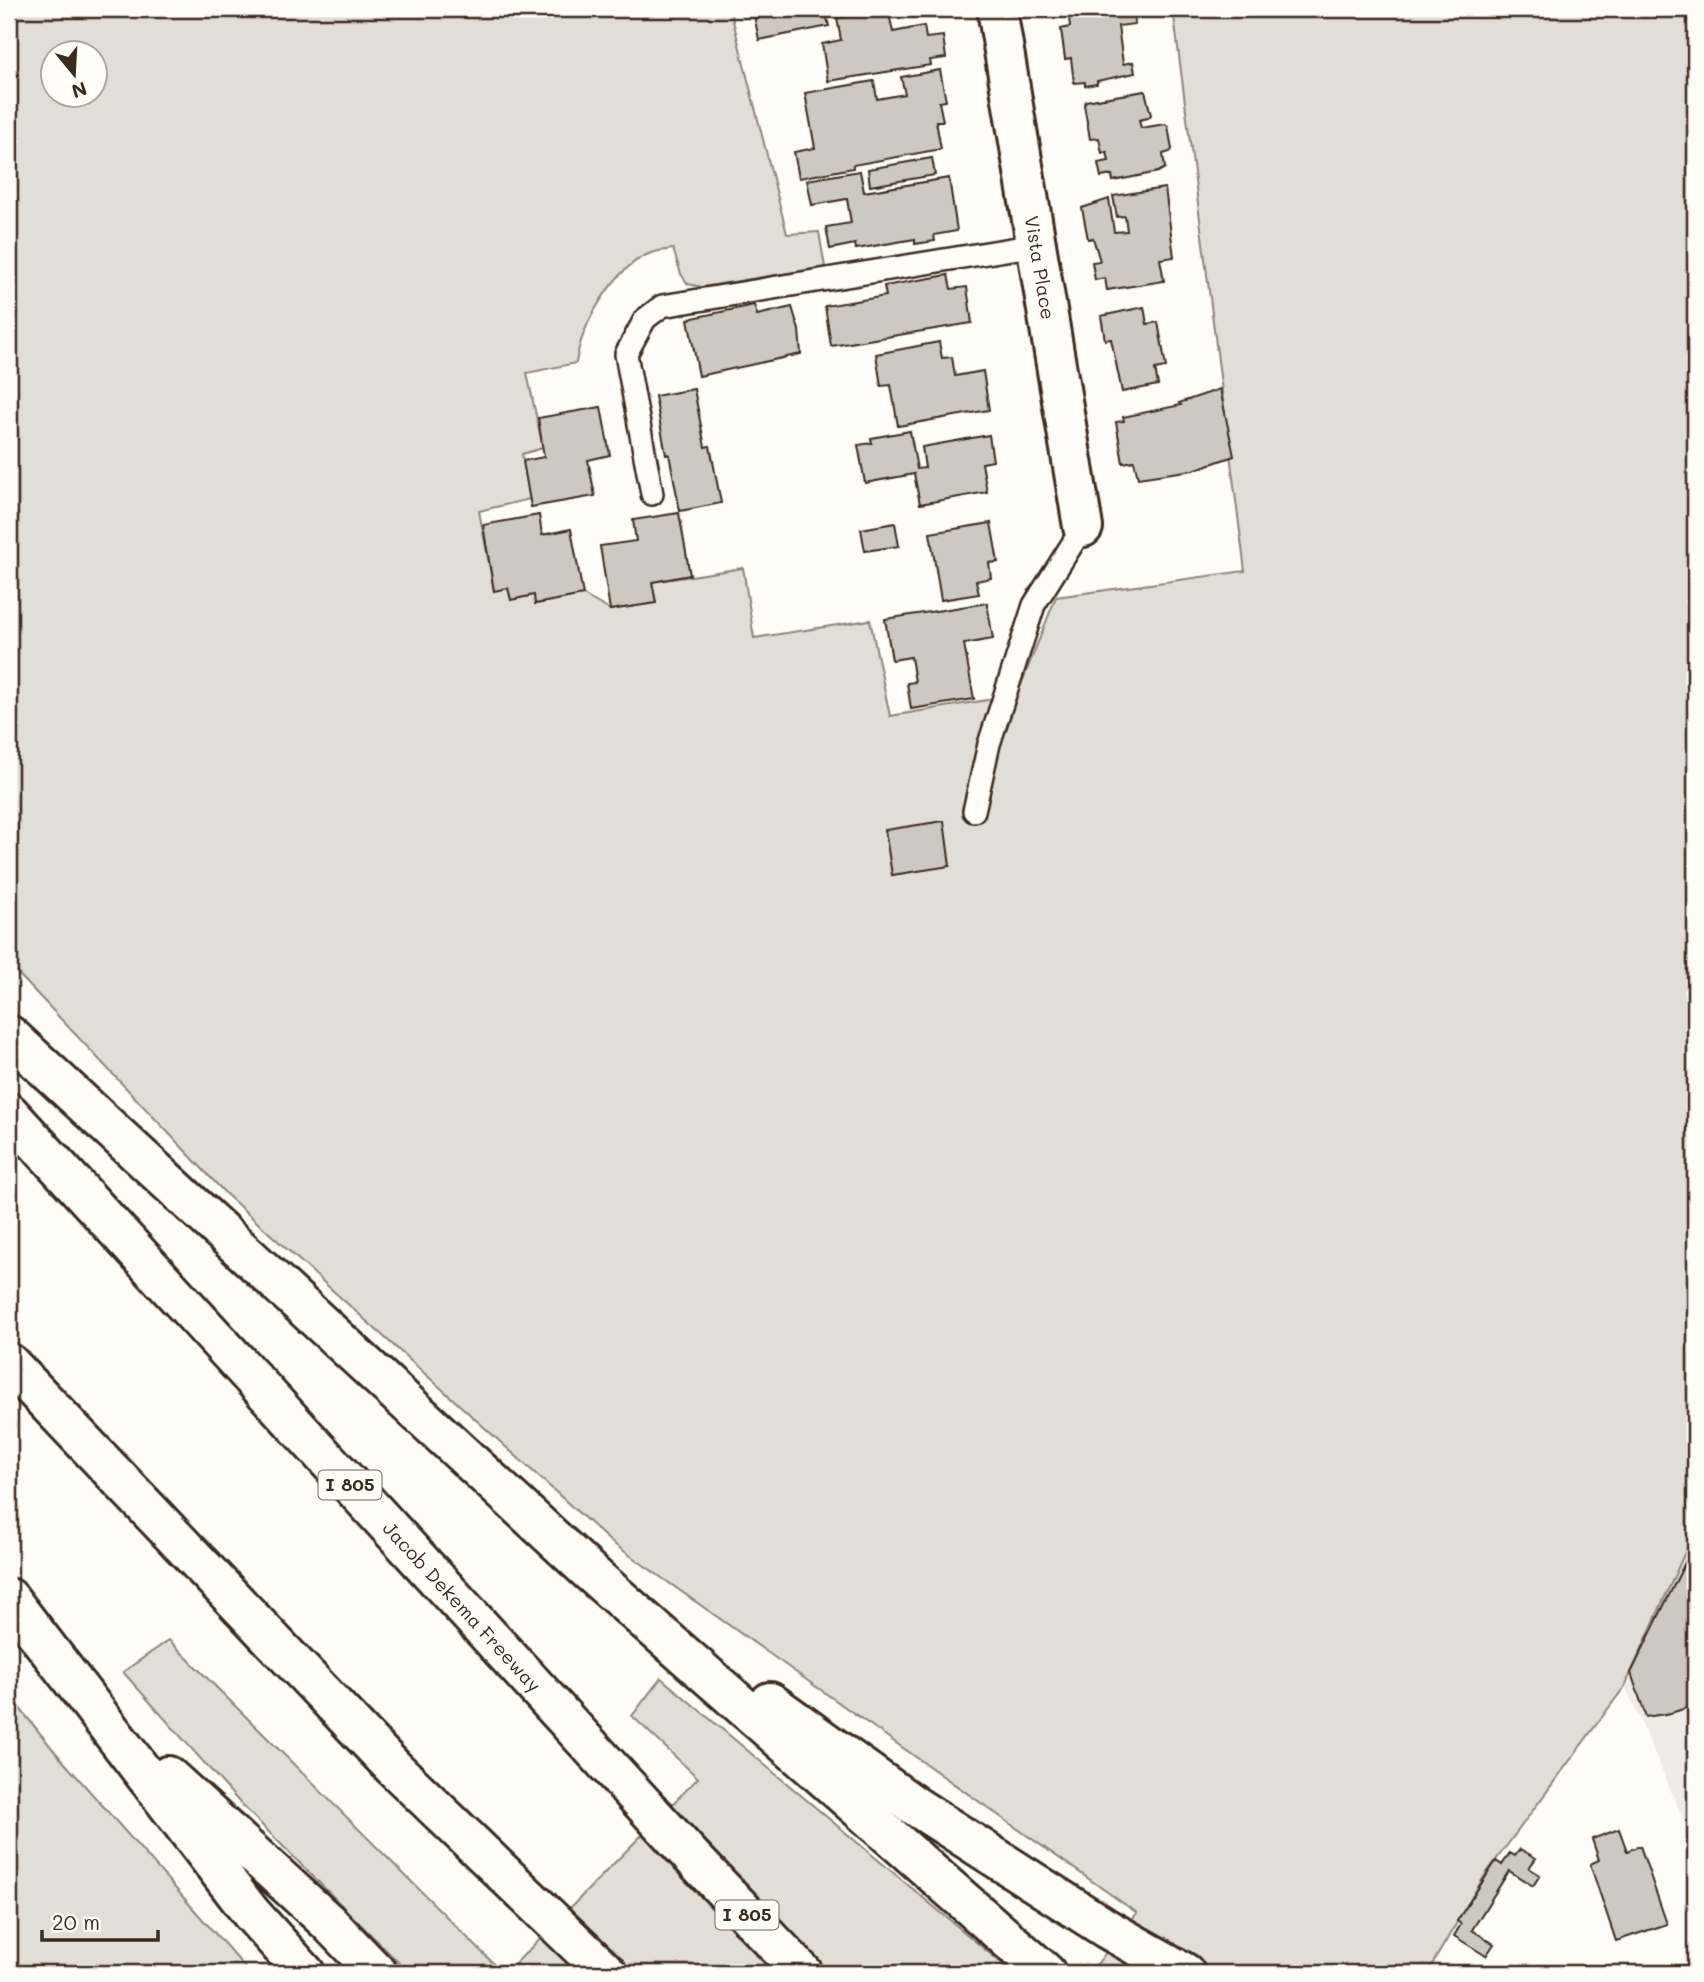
<svg xmlns="http://www.w3.org/2000/svg" width="1704" height="1982" font-family="Mali,sans-serif">
<rect width="100%" height="100%" fill="#fdfcf7"/>
<filter id="ink" filterUnits="userSpaceOnUse"><feTurbulence type="fractalNoise" baseFrequency=".0143" numOctaves="2"/><feDisplacementMap in="SourceGraphic" scale="14" xChannelSelector="R" yChannelSelector="G"/><feConvolveMatrix kernelMatrix="1 2 1 2 8 2 1 2 1" color-interpolation-filters="sRGB"/></filter>
<g filter="url(#ink)">
<path fill="#efece7" d="M1695,1530v316l-70,-160z"/>
<path fill="#e1ded7" stroke="#8e847a" stroke-width="2" fill-rule="evenodd" d="M9,9h721l57,225 32,-2 6,35 -123,20 -14,-3 -7,-10 -8,-25c-7,1 -15,2 -22,4 -37,14 -70,72 -75,110l-49,10 16,75 -21,6 8,45 -51,12 15,79 14,-2 3,11 23,-4 2,9 47,-9 27,15 46,-7 -4,-21 91,-14 11,70 116,-18 20,96 127,-21 39,-98 189,-26 -72,-562h522v1521l-70,156 -140,189 -58,98h-337l47,-60 -526,-371 -384,-347 -218,-231zM52,52h42v42h-42z
M169,1640l334,333h-94l-168,-169 -118,-132z
M661,1678l352,295h-507l192,-195 -66,-62z
M9,1695l47,58 194,220h-241z"/>
<path fill="#cdc8c2" stroke="#3b2a1e" stroke-width="2" d="M758,9h67l4,17 -70,14 -6,-30z
M888,9l5,23 31,-6 2,12 17,-2 3,22 -16,2 1,5 -103,16 -6,-37 19,-4 -4,-22z
M1068,9h65l2,15 -17,2 5,38 10,-2 2,11 -38,8v3l-12,2v-4l-11,1 -3,-25 -6,1 -4,-30 9,-2z
M940,70l6,31 -7,1 4,19h-7l5,28 -88,16v3l-54,10 -5,-26 21,-4 -10,-55 69,-12 3,18 28,-5 -4,-17z
M1145,91l6,24 -3,3 -9,2 2,8 24,-4 3,2 4,23 -2,3 -7,2 2,14 -7,4 -45,9 -1,-6 -11,2 -3,-14 11,-2 -2,-9 -5,1 -3,-15 -9,1 -6,-34 2,-4z
M932,158l3,17 -65,11 -2,-17z
M860,171l4,21 85,-14 8,53 -23,4 1,6 -20,3v-5l-59,10 -1,-5 -25,5 -4,-22 25,-4 -4,-24 -35,6 -5,-25z
M1165,188l9,69 -14,2 4,22 -57,9 -2,-12 -10,2 -3,-18 8,-1 -7,-23 -5,1 -6,-31 27,-9 5,33 13,-1 -2,-15 -8,1 -4,-21z
M948,275l3,14 16,-2 5,36 -141,23 -6,-40 61,-10 -2,-10z
M754,305l3,10 35,-8 7,23 2,24 -102,22 -11,-57z
M1144,307l3,17 11,-2 8,45 -11,2 3,16 -36,7 -11,-53 -6,1 -4,-24z
M939,342l3,16 10,-1 3,19 28,-5 6,39 -91,16 -7,-41 -10,1 -5,-32z
M694,389l11,58 5,-1 11,57 -41,8 -11,-57 -3,1 -11,-59z
M1220,389l14,67 -41,14 -55,8 -4,-17 -11,2 -7,-41 8,-1 -1,-4 58,-12 -2,-2z
M601,407l9,48 -22,5 7,36 -64,11 -8,-46 21,-4 -6,-39z
M910,431l7,38 8,-1 -3,-21 67,-12 4,26 -11,2 5,29 -67,12 -6,-30 -49,9 -7,-38 14,-2 -1,-5z
M679,513l11,62 -38,7 4,21 -46,7 -10,-64 36,-5 -3,-21z
M539,515l3,20 29,-6 12,66 -48,9 -1,-9 -23,5 -3,-12 -14,3 -11,-66z
M895,523l4,23 -34,5 -4,-22z
M991,523l7,39 -9,1 2,15 -15,3 3,13 -38,6 -11,-67z
M987,603l6,36 -29,5 10,55 -63,10 -4,-26 8,-1 -4,-25 -19,3 -7,-41z
M944,821l6,45 -58,9 -7,-45z
M1695,1542v163l-24,8 -25,4 -15,-44z
M1619,1829l8,22 13,-5 27,78 -51,17 -26,-77 9,-4 -7,-21z
M1520,1849l16,9 -7,10 11,7 -7,11 -24,-15 -37,59 22,14 -8,12 -32,-20 7,-12 -4,-3 39,-60 6,4 8,-12 5,3z"/>
<g fill="none" stroke-linecap="round" stroke-linejoin="round">
<defs>
<path id="service" d="M652,494l-26,-140 19,-35 17,-13 374,-61
M974,811l15,-67 45,-139 49,-78"/>
<g id="minor">
<path id="s1" d="M997,9l86,518"/>
</g>
<g id="motorway">
<path d="M9,1035l583,539 454,399"/>
<path id="s2" d="M9,1113l682,743 112,117"/>
<path d="M9,1363l385,405 213,205"/>
<path d="M9,1598l242,315 54,60"/>
<path d="M770,1702l145,104 192,123 78,44"/>
<path d="M168,1776l161,147 48,50"/>
</g>
</defs>
<use href="#service" stroke="#3b2a1e" stroke-width="26"/>
<use href="#minor" stroke="#3b2a1e" stroke-width="44"/>
<use href="#motorway" stroke="#3b2a1e" stroke-width="44"/>
<use href="#service" stroke="#fdfcf7" stroke-width="21"/>
<use href="#minor" stroke="#fdfcf7" stroke-width="38"/>
<use href="#motorway" stroke="#fdfcf7" stroke-width="38"/>
</g>
</g>
<g text-anchor="middle" stroke-width="5" stroke-linejoin="round" paint-order="stroke">
<g fill="#fdfcf7" stroke="#75695f" stroke-width="2">
<rect x="318.5" y="1470.5" width="63" height="29" rx="5"/>
<rect x="715.5" y="1900.5" width="63" height="29" rx="5"/>
</g>
<g font-size="18" font-weight="bold" fill="#3b2a1e">
<text x="350" y="1491">I 805</text>
<text x="747" y="1921">I 805</text>
</g>
<g font-size="19" fill="#3b2a1e" stroke="#fdfcf7">
<text dy="7" stroke="none"><textPath href="#s1" startOffset="262">Vista Place</textPath></text>
<text dy="7" stroke="none"><textPath href="#s2" startOffset="670">Jacob Dekema Freeway</textPath></text>
</g>
</g>
<rect width="1704" height="1982" fill="none" stroke="#fdfcf7" stroke-width="35"/>
<rect x="18" y="18" width="1669" height="1947" fill="none" stroke="#3b2a1e" stroke-width="2.5" filter="url(#ink)"/>
<g transform="translate(74 74) rotate(162)"><circle r="33" fill="#fdfcf7" stroke="#afa8a0" stroke-width="2"/>
<path d="M0-5L12 26L0 18L-12 26Z" fill="#3b2a1e"/>
<text y="-10" font-size="19" font-weight="bold" text-anchor="middle" fill="#3b2a1e">N</text>
</g>
<path d="M42 1930v10h116v-10" fill="none" stroke="#3b2a1e" stroke-width="3.5"/>
<text x="52" y="1930" font-size="21" fill="#3b2a1e" stroke="#fdfcf7" stroke-width="5" paint-order="stroke">20 m</text>
</svg>
